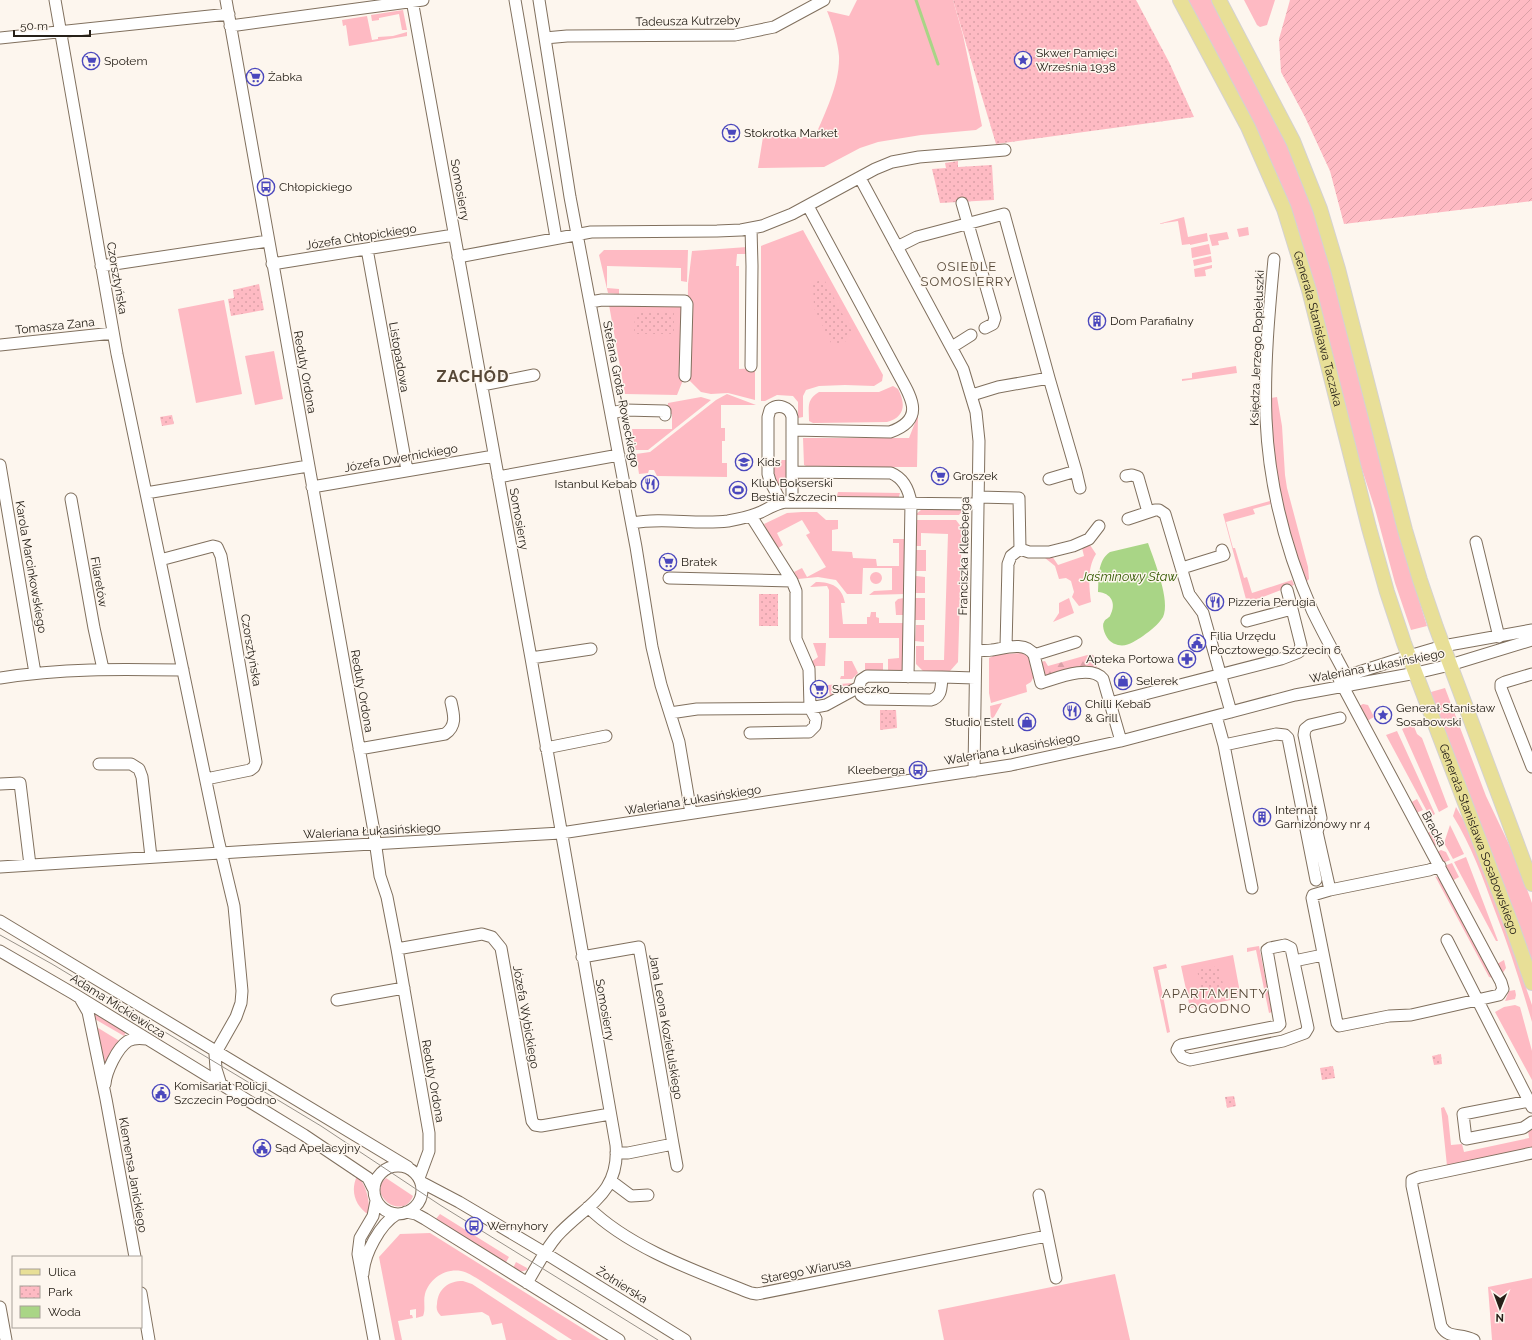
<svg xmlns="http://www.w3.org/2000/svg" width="1532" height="1340" font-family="Raleway,sans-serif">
<defs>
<pattern id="forest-firs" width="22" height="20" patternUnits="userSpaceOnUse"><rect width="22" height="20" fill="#febac3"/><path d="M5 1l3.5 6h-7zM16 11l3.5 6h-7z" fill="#daa0a7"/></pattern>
<pattern id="park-dots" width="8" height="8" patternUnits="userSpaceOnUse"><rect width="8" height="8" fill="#febac3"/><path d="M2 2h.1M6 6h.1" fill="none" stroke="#daa0a7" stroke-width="1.8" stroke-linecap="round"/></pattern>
<pattern id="garden-furrows" width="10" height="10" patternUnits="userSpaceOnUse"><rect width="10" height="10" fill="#febac3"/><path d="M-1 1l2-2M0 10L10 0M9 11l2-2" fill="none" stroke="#daa0a7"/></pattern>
</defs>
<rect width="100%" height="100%" fill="#fdf6ee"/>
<path fill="#febac3" d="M857,0h96l10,35 19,91 -6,4 -55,5 -43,7 -18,6 -36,19 -66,1 5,-31h52c10,-25 25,-53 24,-81 -1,-13 -7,-33 -12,-45l22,5z
M1186,0h25c35,66 76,132 100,204 18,52 32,107 45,161 23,87 44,175 71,261l-16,4 -16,-47 -20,-74 -18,-55 -43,-168 -17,-60z
M1244,0h31l-8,25 -7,2 -3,-2z
M403,10l4,20h-5l-3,-16 -20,4v2l-7,1 -1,-6z
M367,16l5,24 6,-1v-2l15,-1 14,-4v4l-58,10 -3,-21 -3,1 -1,-6z
M1184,217l4,20 19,-4 1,8 -18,4v-1l-8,1 -4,-24 -20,3z
M1248,227l1,8 -10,2 -2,-8z
M803,230l80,145 -1,6 -8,5 -29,-1 -26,1 -13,4 -3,6v21l-5,1v-16l-5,-6 -16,-1 -12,6h-4v-155z
M1227,232l2,7 -11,2 1,4 -7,1 -3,-11z
M1209,244l2,10 -19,4 -1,-10z
M747,247l1,7h-11l-1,12h3v103l16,-1v32l-27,-7 -17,1 -10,-2 -14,-14 1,-94 4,-33z
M604,250h84l-1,32 -6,-1v-13l-74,-2v22l12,1v5l-11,-1 -9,-38z
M1211,256l1,6 -18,4 -1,-6z
M1212,265v3l-7,2 1,6 -11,1 -1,-8z
M224,300l18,94 -46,9 -18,-94z
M609,305l75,2 -1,73 -6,15 -52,-1z
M274,351l9,48 -28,6 -10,-49z
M1236,366l1,7 -55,8v-2l10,-1v-5z
M893,386l5,3c8,15 7,28 -11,33l-74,1 -4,-2c0,-14 -3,-21 10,-29h60z
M727,394l29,11h-35v23h4v13h-3v22h5v14l-70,-1 -3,-6h-5l-1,3 -9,1 -3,-20 14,-2 66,-52z
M701,397l10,3 -63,50h-13l-3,-21h40v-15h-5l1,-11z
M1277,397l5,29 3,49 2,13 21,79 1,12 -3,3 -16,-47 -10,-43 -10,-62 1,-32z
M918,415l-1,52h-109l-4,-2 -1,-27h106z
M775,460h12v18l-5,12 -5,-2 -6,-23h3z
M838,492l62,1 -2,7 -62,-1z
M1270,501l1,3 -18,5 2,5 -29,8 7,26h2l9,30 3,-1 5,16 40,-13 2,5 -47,18 -24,-89z
M921,510h42l-4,5h-44z
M802,512h15l9,8h12v9l-6,1v21l20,1 1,6 23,1 1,7h22v-23h-6v-4h13l-1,55 -36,1 5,-4 18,-1v-22h-29l-1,26h-15l-11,-14 -18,-3 -20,2 -4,-7 8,-4 5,9 19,-10 -20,-32 4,-2 -8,-13 -25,13 6,12 -6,4 -13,-25 23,-11z
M916,520h40l6,8 -4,134 -8,9h-27l-7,-7v-18h8v14h20l4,-126 -27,-1v13h-6z
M1090,545l6,9c-9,14 -7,32 -5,48l-12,4 -7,-9 2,-5 -3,-11 -5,-3 -7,1 -4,-13 -10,-8 7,-2 6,9 26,-9 -2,-8z
M916,550h10v21h-11z
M870 578a6 6 0 1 1 12 0a6 6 0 1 1-12 0Z
M916,576l9,1v16h-10z
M816,582c16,0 26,5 29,21h-4l2,21h24v-7h3l1,-5h5v5l3,1v5h25l-1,49h-15v-13l11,-1v-20h-70v-48l-2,-4 -17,1z
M904,598v17h-8l-1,-13 3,-3z
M915,598h10v22h-10z
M1069,598l5,15 -21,9 6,-9v-10z
M916,625h8v17l-9,-1z
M813,643h13l-1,23h-9l-2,3 -3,-7 7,-5z
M1022,653l7,4 5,19 -3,6 -5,3 1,7 -36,11 -2,-10v-35l8,-4z
M844,661h8l6,12 -6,6h-12l1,-3h3z
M865,663h18v7h-18z
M852,683l-3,3h-9v9l-10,1 -2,-11z
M1445,688l41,108 30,63 16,44v63l-100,-269 -1,-5z
M1002,703l-8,14 -3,2 -1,-13z
M1363,704l5,1 6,12 -7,4 -8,-15z
M1413,724l4,10 5,4 26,69 -9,5 -37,-83z
M1397,731l38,83 -5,3 -44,-82z
M1417,799l6,11 -7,3 -6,-10z
M1456,807l12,21 44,119 20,58v17c-11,-38 -23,-75 -37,-111 -12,-33 -24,-66 -42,-95z
M1450,825l14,29 -11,5 -9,-16z
M1434,831l6,12 -6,3 -7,-13z
M1441,850l5,2 4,8 -7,3 -6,-11z
M1466,857l32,84h-2l-42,-79z
M1452,863l7,14 -7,4 -8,-15z
M1435,876l5,3 53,99 -4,-1z
M1259,946l13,66 -3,1 -13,-63 -9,2v-4z
M1233,955l8,43 -51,10 -9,-42z
M1504,960l2,8 -4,6 -5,-10z
M1166,964l1,4 -9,2 12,62 -3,1 -14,-66z
M1515,990l1,5 -1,4 -10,2 4,-10z
M1515,1005l5,2 12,44v29l-37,-68 9,-5z
M96,1013l30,19 -2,4 -31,-18 1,-4z
M95,1026l26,16 -16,23h-2z
M1444,1107l4,9 3,29 11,-1 2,8 65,-14 -1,-8 4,-1v20l-85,17 -6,-58z
M357,1176c10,9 13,27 12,39 -14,-9 -19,-24 -12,-39z
M386,1178l27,18c-10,26 -47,-2 -27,-18z
M440,1214l69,43 -4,7 -70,-44z
M430,1233l171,107h-29l-94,-61c-5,-3 -11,-7 -17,-8 -16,-3 -32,8 -36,23 -2,7 1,15 -2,22l-7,2v-9l-6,1v5h2l1,3 -15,3 4,19h-7l-16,-83 21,-23z
M516,1262l11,6v2l-7,2 -7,-4z
M1115,1274l15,66h-186l-6,-30z
M1532,1278v62h-40l-4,-53z
M463,1281l9,3 86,56h-52l-4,-17 -10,2 -3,-9 -7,-4 -41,4c-4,-4 -5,-7 -4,-12 1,-15 11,-23 26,-23z"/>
<path fill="url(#forest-firs)" d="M1091,654l6,4v9l-43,9h-12l-2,-14 5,-1 3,5z"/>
<path fill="url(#park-dots)" d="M953,0h183l33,62 25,55 -198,27z
M958,161v6l34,-2 2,35 -54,3 -8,-34 14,-1 -1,-5z
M821,280l4,1 27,51 -6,9 -7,4 -8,-2 -17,-35 -1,-25z
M259,284l5,26 -33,6 -3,-17 6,-1 -1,-8z
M635,313h39v21h-40z
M172,415l2,9 -12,2 -2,-9z
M759,594h19v32h-19z
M880,710h16l1,18 -17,2z
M1219,966l5,23 -22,4 -5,-23z
M1441,1054l1,10 -8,1 -2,-9z
M1333,1066l2,12 -13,2 -2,-12z
M1234,1096l2,10 -9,2 -2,-11z"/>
<path fill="url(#garden-furrows)" d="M1290,0h242v201l-188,23 -14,-53 -25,-54 -24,-45 -2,-33z"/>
<path fill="#a9d586" d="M1148,543c6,17 23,58 15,74 -5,8 -12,13 -20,19 -8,5 -15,11 -25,9 -3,-1 -6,-2 -8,-4 -4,-3 -9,-15 -6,-19 1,-3 5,-4 6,-6 7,-13 1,-23 -12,-24 1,-14 -1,-31 12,-40z"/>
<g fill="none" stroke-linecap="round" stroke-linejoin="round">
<path stroke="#a9d586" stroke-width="3" d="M916,0l22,64"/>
<defs>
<path id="minor" d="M55,0l62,354 101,485 16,67 8,85 -1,12 -5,14 -21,37 1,15 5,16
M226,0l147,826 7,50 7,21 10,52 32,184v18l-10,27
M412,0l119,658 85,487c4,50 -31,60 -59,91 -12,14 -21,32 -30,47
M515,0l41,238
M539,0l31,197 66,350 16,100 9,38 18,57 12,71
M230,26l193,-26
M0,38l229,-24
M545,38l22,-2 168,-1 39,-8 50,-27
M860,178l103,191 13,43 3,29 -5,330
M962,203l33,115 -2,6 -8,4
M751,228l1,38 -1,100
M897,247l20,-10 87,-23 45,164
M367,249l40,221
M458,257l133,-25 126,-1 24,-1 21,-4 30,-12 83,-45 17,-7 27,-5 86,-7
M1274,259c-5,53 -10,107 -8,160 3,65 20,132 46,191 12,25 26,50 39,75
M272,264l182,-29
M101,266l167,-25
M590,302l12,-2 83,1 2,3 -2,72
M0,345l113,-12
M952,347l19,-12
M482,385l52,-10
M972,395l26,-8 51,-9 27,93 -27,8
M611,413l14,-3 40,1v4
M792,430l98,2c34,-12 23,-32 10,-55l-92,-171
M0,465l35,208
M1076,471l4,17
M792,472l99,1c12,5 18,17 20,30l-3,174
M1126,476l6,-1 6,2 10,35
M498,477l121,-22
M312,487l182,-31
M146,493l162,-27
M978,497l41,1 1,51 -9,7 -3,8 -2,83
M71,499l23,129 9,41
M781,502l-11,-21 -2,-7v-57l2,-7c8,-7 20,-3 22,7v85
M751,516l41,65
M1128,519l27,-9h4l6,4 24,80 14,19 28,99
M632,523c31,-6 64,2 96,-2 11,-2 22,-4 33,-9 8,-4 16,-9 25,-10l192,2
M1476,542l23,95
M1020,549l9,3h20l24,-6 16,-7 10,-13
M160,560l53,-14 4,1 4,9 35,206 -2,5 -4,3 -44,9
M1182,568l42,-13 -2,-5
M669,578l123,3 4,10v48l13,30 1,39 6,11 -1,7 -6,6h-5l-54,1
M1287,590l5,19
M976,651c5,-1 11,0 16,-1 13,-2 34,-9 42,5l42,-13
M1034,655l7,28c16,-5 50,-19 62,-4l7,24
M531,658l60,-9
M1532,674l-27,8 -4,2v4l31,79
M0,678c62,-10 120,-9 183,-8
M1340,678l69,-22 34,-10 89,-16
M1339,679l162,303 2,7 -4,6 -88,20 -22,1 -50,10 -2,-3 -25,-125 1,-3 17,-5 99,-20 11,-4
M859,687l2,8 6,4 64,1c11,-3 10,-12 11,-23l33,1
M670,713l27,-4 113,-1 16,-3 33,-18 2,-7 6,-4 75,1
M1216,716l8,29 52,-11 9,1 3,3 28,142
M1121,741l-11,-38 171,-44 18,-7 2,-7 -9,-36 -45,12
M1224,745l28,143
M546,748l60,-12
M359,749l86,-15c12,-8 9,-19 6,-32
M99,764h32l8,5 3,8 9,80
M0,784l20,-1 10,82
M0,867l269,-17 292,-17 450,-68 110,-24 174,-46 121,-22 34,-8 82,-25
M1330,890l-13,-58 4,-14 -17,-83 1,-6 5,-4 30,-7
M0,921l408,246
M1447,940l85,167
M1285,945l6,3 17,80 -3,5 -22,8 -93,19 -8,-3 -5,-7 2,-4 2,-1 97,-19 2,-2 -13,-74 3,-2z
M397,949l85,-15 10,3 9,11 31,173 3,4 6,1 69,-12
M0,951l74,43 230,141 64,43 5,10
M582,957l57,-10 34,197 -45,9h-12
M1294,961l29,-6
M80,998l8,14 18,87 29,158
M337,1000l67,-12
M105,1084c1,-12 12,-36 23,-43 5,-3 12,-3 19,-2
M1529,1101l-66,13 3,25 57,-11 9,-6
M673,1144l4,22
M374 1190a24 24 0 1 1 48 0a24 24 0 1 1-48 0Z
M611,1181l20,15 17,-1
M421,1182l38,20 81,48 145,90
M1039,1195l17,83
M588,1207c41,41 110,65 163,86l6,1 290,-58
M406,1212l10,2 9,5 194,121
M363,1274c1,-20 17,-50 34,-60
M141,1293l8,47
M0,1307l6,33
M374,1340l-16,-86 2,-16 13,-22 3,-15
M1474,1340c-14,-8 -25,0 -33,-14l-29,-140v-6l7,-3 113,-24"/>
<g id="major">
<path id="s1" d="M1180,0l68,127 36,82 25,81 60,238 18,64 17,51 108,283 20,57"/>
<path d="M1219,0l74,141 27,68 18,60 67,261 15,50 16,47 96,257"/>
</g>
</defs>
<use href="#minor" stroke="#80705e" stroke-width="13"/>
<use href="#major" stroke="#d4d2d1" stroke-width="16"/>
<use href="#minor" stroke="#fff" stroke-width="11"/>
<use href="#major" stroke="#e8df97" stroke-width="14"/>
<path stroke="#98928a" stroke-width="1" d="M0,935l52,29 269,162 119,79 218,135"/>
</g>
<defs>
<symbol id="sight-ring" viewBox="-11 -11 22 22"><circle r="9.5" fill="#fdf6ee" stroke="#4a47bd" stroke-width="1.5"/><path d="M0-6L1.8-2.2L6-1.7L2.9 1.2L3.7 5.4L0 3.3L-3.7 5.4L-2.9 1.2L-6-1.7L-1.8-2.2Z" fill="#4a47bd"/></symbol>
<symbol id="supermarket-ring" viewBox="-11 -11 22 22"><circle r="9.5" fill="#fdf6ee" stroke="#4a47bd" stroke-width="1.5"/><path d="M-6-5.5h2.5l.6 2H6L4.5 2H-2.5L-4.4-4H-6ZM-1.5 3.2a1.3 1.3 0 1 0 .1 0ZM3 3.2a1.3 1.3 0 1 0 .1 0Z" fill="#4a47bd"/></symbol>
<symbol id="bus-ring" viewBox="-11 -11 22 22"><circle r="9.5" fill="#fdf6ee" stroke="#4a47bd" stroke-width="1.5"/><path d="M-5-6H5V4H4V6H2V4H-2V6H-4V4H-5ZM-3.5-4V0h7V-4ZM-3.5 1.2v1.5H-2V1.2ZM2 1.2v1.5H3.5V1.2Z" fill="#4a47bd"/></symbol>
<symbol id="building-ring" viewBox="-11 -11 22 22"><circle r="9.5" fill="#fdf6ee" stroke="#4a47bd" stroke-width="1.5"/><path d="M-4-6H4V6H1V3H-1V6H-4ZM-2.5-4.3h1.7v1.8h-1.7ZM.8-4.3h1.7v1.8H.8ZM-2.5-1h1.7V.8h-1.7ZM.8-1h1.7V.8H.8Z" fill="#4a47bd"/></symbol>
<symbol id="school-ring" viewBox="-11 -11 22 22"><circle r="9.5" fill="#fdf6ee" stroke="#4a47bd" stroke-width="1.5"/><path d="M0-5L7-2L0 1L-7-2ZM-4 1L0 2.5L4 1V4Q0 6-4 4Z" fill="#4a47bd"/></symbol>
<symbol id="restaurant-ring" viewBox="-11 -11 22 22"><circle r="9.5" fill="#fdf6ee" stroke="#4a47bd" stroke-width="1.5"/><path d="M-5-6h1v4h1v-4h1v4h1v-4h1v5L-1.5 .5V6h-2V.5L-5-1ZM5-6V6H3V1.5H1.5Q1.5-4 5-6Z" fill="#4a47bd"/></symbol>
<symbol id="stadium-ring" viewBox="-11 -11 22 22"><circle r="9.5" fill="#fdf6ee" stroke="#4a47bd" stroke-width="1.5"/><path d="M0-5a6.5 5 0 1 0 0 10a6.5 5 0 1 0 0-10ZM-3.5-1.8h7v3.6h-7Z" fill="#4a47bd"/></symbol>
<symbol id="civic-ring" viewBox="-11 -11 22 22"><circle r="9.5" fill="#fdf6ee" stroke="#4a47bd" stroke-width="1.5"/><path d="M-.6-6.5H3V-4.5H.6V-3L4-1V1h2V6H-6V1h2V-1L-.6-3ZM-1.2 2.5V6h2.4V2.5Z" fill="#4a47bd"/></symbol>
<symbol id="pharmacy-ring" viewBox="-11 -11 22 22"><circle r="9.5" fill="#fdf6ee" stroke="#4a47bd" stroke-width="1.5"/><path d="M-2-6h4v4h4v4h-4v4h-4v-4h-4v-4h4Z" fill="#4a47bd"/></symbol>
<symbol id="shop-ring" viewBox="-11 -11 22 22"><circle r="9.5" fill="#fdf6ee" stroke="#4a47bd" stroke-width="1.5"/><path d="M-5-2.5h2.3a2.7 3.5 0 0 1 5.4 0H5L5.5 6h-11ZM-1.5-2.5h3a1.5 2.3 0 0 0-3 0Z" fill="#4a47bd"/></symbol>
</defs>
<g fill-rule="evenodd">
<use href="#sight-ring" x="1013" y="50" width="20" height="20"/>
<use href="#supermarket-ring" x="81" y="51" width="20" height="20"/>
<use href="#supermarket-ring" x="245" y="67" width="20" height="20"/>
<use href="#supermarket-ring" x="721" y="123" width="20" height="20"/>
<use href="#bus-ring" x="256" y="177" width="20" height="20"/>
<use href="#building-ring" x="1087" y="311" width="20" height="20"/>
<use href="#school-ring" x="734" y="452" width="20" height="20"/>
<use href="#supermarket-ring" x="930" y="466" width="20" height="20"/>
<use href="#restaurant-ring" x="640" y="474" width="20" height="20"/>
<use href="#stadium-ring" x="728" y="480" width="20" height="20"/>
<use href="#supermarket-ring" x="658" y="552" width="20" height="20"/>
<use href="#restaurant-ring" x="1205" y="592" width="20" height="20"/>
<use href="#civic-ring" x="1187" y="633" width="20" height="20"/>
<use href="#pharmacy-ring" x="1177" y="649" width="20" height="20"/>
<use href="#shop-ring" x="1113" y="671" width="20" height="20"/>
<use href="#supermarket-ring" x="809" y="679" width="20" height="20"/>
<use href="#restaurant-ring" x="1062" y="701" width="20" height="20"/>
<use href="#sight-ring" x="1373" y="705" width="20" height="20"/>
<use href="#shop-ring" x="1017" y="712" width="20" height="20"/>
<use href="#bus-ring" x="908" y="760" width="20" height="20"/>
<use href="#building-ring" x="1252" y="807" width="20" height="20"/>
<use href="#civic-ring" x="151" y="1083" width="20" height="20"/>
<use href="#civic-ring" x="252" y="1138" width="20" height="20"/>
<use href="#bus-ring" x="464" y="1216" width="20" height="20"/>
</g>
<g text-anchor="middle" stroke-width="3" stroke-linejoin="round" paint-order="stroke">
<g font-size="12" fill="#262018" stroke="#fdf6ee">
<text transform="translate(688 21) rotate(-1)" y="4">Tadeusza Kutrzeby</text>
<text transform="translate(460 190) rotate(80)" y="4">Somosierry</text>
<text transform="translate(361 237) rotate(-9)" y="4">Józefa Chłopickiego</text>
<text transform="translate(117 278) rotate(80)" y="4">Czorsztyńska</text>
<text transform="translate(55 326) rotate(-6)" y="4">Tomasza Zana</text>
<text dy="4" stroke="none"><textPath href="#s1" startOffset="358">Generała Stanisława Taczaka</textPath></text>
<text transform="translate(1257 348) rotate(-88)" y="4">Księdza Jerzego Popiełuszki</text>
<text transform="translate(399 357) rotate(80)" y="4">Listopadowa</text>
<text transform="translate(305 372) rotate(80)" y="4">Reduty Ordona</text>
<text transform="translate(621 394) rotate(79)" y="4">Stefana Grota-Roweckiego</text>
<text transform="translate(401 458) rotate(-10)" y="4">Józefa Dwernickiego</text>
<text transform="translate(519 519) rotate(80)" y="4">Somosierry</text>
<text transform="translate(964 556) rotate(-89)" y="4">Franciszka Kleeberga</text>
<text transform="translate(31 567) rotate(80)" y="4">Karola Marcinkowskiego</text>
<text transform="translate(99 582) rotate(80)" y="4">Filaretów</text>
<text transform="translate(251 650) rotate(80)" y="4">Czorsztyńska</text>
<text transform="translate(1377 666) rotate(-11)" y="4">Waleriana Łukasińskiego</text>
<text transform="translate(362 691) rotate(80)" y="4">Reduty Ordona</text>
<text transform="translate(1012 749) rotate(-10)" y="4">Waleriana Łukasińskiego</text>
<text transform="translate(693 800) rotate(-9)" y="4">Waleriana Łukasińskiego</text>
<text transform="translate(1434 829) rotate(62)" y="4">Bracka</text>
<text transform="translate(372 831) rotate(-3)" y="4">Waleriana Łukasińskiego</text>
<text dy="4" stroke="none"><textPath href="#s1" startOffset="894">Generała Stanisława Sosabowskiego</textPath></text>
<text transform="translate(118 1006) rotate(32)" y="4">Adama Mickiewicza</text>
<text transform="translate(605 1010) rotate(80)" y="4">Somosierry</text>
<text transform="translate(526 1017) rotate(80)" y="4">Józefa Wybickiego</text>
<text transform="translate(666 1027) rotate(80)" y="4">Jana Leona Kozietulskiego</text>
<text transform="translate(433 1081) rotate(80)" y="4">Reduty Ordona</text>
<text transform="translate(133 1175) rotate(80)" y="4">Klemensa Janickiego</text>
<text transform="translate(806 1271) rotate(-11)" y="4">Starego Wiarusa</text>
<text transform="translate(622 1285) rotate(32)" y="4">Żołnierska</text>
</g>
<g font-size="12" fill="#262018" stroke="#fdf6ee" text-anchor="start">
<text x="1036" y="57">Skwer Pamięci<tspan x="1036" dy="14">Września 1938</tspan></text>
<text x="104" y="65">Społem</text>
<text x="268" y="81">Żabka</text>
<text x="744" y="137">Stokrotka Market</text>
<text x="279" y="191">Chłopickiego</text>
<text x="1110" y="325">Dom Parafialny</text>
<text x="757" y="466">Kids</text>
<text x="953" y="480">Groszek</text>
<text x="751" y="487">Klub Bokserski<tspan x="751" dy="14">Bestia Szczecin</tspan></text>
<text x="637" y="488" text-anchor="end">Istanbul Kebab</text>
<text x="681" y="566">Bratek</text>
<text x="1228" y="606">Pizzeria Perugia</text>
<text x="1210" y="640">Filia Urzędu<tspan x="1210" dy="14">Pocztowego Szczecin 6</tspan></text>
<text x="1174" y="663" text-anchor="end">Apteka Portowa</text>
<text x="1136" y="685">Selerek</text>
<text x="832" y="693">Słoneczko</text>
<text x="1085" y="708">Chilli Kebab<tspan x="1085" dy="14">&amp; Grill</tspan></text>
<text x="1396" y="712">Generał Stanisław<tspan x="1396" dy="14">Sosabowski</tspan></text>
<text x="1014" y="726" text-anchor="end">Studio Estell</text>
<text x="905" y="774" text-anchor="end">Kleeberga</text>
<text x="1275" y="814">Internat<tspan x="1275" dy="14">Garnizonowy nr 4</tspan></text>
<text x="174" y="1090">Komisariat Policji<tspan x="174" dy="14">Szczecin Pogodno</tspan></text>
<text x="275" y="1152">Sąd Apelacyjny</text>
<text x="487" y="1230">Wernyhory</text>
</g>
<g font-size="13" letter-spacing="1" fill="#564736" stroke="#fdf6ee">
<text x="967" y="271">OSIEDLE<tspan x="967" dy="15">SOMOSIERRY</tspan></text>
<text x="1215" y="998">APARTAMENTY<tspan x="1215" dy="15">POGODNO</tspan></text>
</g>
<g font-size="13" font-style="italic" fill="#355b03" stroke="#fdf6ee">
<text x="1129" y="581">Jaśminowy Staw</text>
</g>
<g font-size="16" font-weight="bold" letter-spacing="1" fill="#564736" stroke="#fdf6ee">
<text x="473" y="382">ZACHÓD</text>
</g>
</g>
<rect x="12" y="1256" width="130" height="72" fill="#fdf6ee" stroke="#a7a098"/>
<rect x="20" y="1269" width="20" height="6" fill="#e8df97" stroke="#a7a098"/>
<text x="48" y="1276" font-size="12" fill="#262018">Ulica</text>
<rect x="20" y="1286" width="20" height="12" fill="url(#park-dots)" stroke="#a7a098"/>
<text x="48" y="1296" font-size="12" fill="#262018">Park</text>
<rect x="20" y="1306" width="20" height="12" fill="#a9d586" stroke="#a7a098"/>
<text x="48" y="1316" font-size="12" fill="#262018">Woda</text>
<g transform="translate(1500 1308) rotate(181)" stroke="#fdf6ee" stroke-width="3" paint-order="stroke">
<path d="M0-3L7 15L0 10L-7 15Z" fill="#262018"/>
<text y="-6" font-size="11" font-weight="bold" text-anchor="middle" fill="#262018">N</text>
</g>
<path d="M14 30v6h76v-6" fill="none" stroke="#262018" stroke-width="2"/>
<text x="20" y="30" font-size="12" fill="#262018" stroke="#fdf6ee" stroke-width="3" paint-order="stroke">50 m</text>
</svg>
